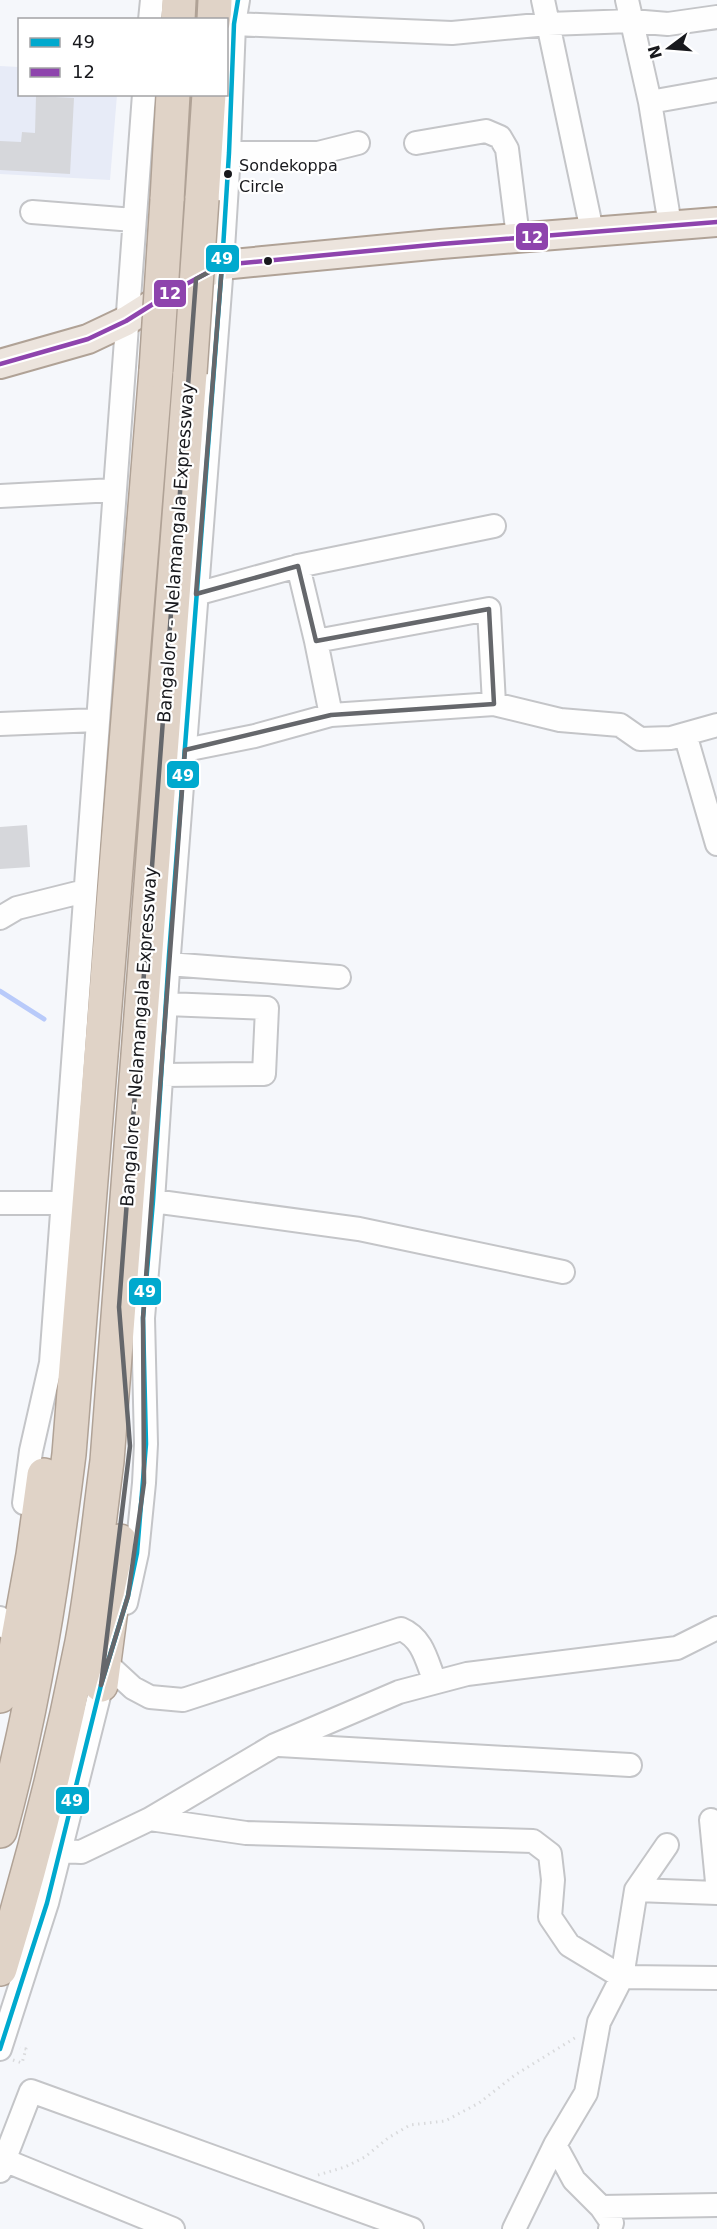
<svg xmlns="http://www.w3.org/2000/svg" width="717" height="2229" font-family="'DejaVu Sans',sans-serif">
<rect width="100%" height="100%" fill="#f5f7fb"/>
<path fill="#e7ebf7" d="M0,66l19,1 1,27 97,1 -7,85 -110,-6z"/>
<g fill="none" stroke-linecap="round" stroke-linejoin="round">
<path stroke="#b8cafa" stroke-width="5" d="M0,991l44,28"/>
</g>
<path fill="#d6d7db" d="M36,96l38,2 -4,76 -70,-4v-29l21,1 1,-10 13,1z
M27,825l3,42 -30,2v-42z"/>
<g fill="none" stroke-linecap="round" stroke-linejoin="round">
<defs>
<path id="minor" d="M543,0l49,231
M627,0l23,102 20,123
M150,20l2,-20
M234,24l218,9 96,-9 84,-3 36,3 49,-7
M650,102l67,-12
M416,143l70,-12 14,6 7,12 11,88
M229,153h89l40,-10
M32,212l102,8
M0,496l114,-6
M298,566l18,75 15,74
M196,594l102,-28 196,-40
M316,641l173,-32 5,95
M0,724l97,-4
M685,734l32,-9
M185,750l70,-14 76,-21 163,-11 66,16 60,5 20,14 31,-1 14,-4 32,110
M0,918l17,-10 68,-17
M168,964l171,13
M162,1075l102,-1 3,-66 -101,-4
M153,1201l206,28 204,43
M0,1203h63
M24,1503l7,-52 20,-88 93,-1269
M126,1603l11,-50 7,-70 2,-39 -3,-126 10,-117 16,-246 53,-690 7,-112 5,-129 4,-24
M0,1618l7,10
M107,1664l26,24 17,9 33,3 218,-71c22,9 26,33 34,53
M279,1745l351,20
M150,1819l96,14 287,8 17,13 3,26 -3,37 19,28 53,32 95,1
M711,1820l6,62
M60,1851l21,1 69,-33 125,-74 124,-53 68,-18 210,-26 40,-20
M636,1890l81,3
M0,2049l47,-146 58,-231
M555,2145l31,-52 13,-71 23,-45 14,-87 31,-45
M4,2160l169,69
M0,2171l31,-80 381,138
M601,2207l116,-2
M514,2229l41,-84 19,35 27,27 11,16 -2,6"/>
<path id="major" d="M0,364l88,-25 38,-18 51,-32 45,-24 219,-21 276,-22"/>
<path id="highway" d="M178,20l1,-20
M214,20l1,-20
M202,199l7,-105
M167,200l6,-106
M101,1685l19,-144
M0,1696l14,-36 19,-105 11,-80
M0,1831c34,-124 53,-249 69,-377l87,-1084
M0,1969c33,-108 60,-216 82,-327 11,-60 17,-121 25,-181l83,-1088"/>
</defs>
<use href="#minor" stroke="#c4c5c8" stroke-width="26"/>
<use href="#major" stroke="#b0a296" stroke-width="32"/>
<use href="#highway" stroke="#b0a296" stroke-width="36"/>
<path stroke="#d9dadc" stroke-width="3" stroke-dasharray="1.5 4.5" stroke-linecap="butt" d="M13,2060l9,3 4,-14 -6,-1
M318,2175l27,-8 20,-10 23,-19 22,-13 35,-4 34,-18 36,-28 63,-39"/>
<use href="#minor" stroke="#fefefe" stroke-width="22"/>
<use href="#major" stroke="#ece4dd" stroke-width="28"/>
<use href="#highway" stroke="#e0d3c7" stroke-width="33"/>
<defs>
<path id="highway-bridge" d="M156,370l11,-170
M190,373l12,-174"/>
</defs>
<use href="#highway-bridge" stroke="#b0a296" stroke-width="36" stroke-linecap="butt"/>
<use href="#highway-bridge" stroke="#e0d3c7" stroke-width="33"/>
<defs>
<path id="bus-1" d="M0,2049l47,-146 54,-218 27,-89 9,-43 9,-109 -3,-126 10,-117 16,-246 53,-690 7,-112 5,-129 4,-24"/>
<path id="bus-2" d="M0,364l88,-25 38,-18 51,-32 45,-24 219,-21 276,-22"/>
</defs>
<use href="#bus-1" stroke="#fff" stroke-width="9"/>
<use href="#bus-2" stroke="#fff" stroke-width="9"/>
<use href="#bus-1" stroke="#00a9ce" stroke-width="4.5"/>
<use href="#bus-2" stroke="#8e44ad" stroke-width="4.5"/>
</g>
<path fill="none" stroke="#65676b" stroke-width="4.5" stroke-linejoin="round" d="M222,265l-26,329 102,-28 18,75 173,-32 5,95 -163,11 -146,35 -42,568 1,165 -16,113 -27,89 29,-239 -11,-139 77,-1028z"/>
<g fill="#18191d" stroke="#fff" stroke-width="2">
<circle cx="228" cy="174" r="5"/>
<circle cx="268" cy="261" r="5"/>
</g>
<g text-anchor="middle" stroke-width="4.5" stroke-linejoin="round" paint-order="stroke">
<g font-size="16" fill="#18191d" stroke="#fff" text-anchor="start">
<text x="239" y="171">Sondekoppa<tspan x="239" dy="21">Circle</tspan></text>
</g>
<g font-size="18" fill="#18191d" stroke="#fff">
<text transform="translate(176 553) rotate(-86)" y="6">Bangalore - Nelamangala Expressway</text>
<text transform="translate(139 1037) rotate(-86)" y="6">Bangalore - Nelamangala Expressway</text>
</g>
</g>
<g stroke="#fff" stroke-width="2">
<rect x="515" y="222" width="34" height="29" rx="6" fill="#8e44ad"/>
<rect x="205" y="244" width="35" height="29" rx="6" fill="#00a9ce"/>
<rect x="153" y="279" width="34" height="29" rx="6" fill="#8e44ad"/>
<rect x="166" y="760" width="34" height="29" rx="6" fill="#00a9ce"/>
<rect x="128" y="1277" width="34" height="29" rx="6" fill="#00a9ce"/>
<rect x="55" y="1786" width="35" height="29" rx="6" fill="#00a9ce"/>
</g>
<g font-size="16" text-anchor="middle" font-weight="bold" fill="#fff">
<text x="532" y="243">12</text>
<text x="222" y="264">49</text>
<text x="170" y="299">12</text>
<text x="183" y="781">49</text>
<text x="145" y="1297">49</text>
<text x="72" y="1806">49</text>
</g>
<rect x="18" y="18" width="210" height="78" fill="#ffffff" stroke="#a3a3a5" stroke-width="1.5"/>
<rect x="30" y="38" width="30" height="9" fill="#00a9ce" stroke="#a3a3a5" stroke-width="1.5"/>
<text x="72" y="48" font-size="18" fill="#18191d">49</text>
<rect x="30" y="68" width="30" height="9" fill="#8e44ad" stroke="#a3a3a5" stroke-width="1.5"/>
<text x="72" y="78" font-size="18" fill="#18191d">12</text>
<g transform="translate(669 48) rotate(254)" stroke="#ffffff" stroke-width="4.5" paint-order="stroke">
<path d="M0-4.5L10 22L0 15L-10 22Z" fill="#18191d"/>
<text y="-9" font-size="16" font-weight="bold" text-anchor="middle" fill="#18191d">N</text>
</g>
</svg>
